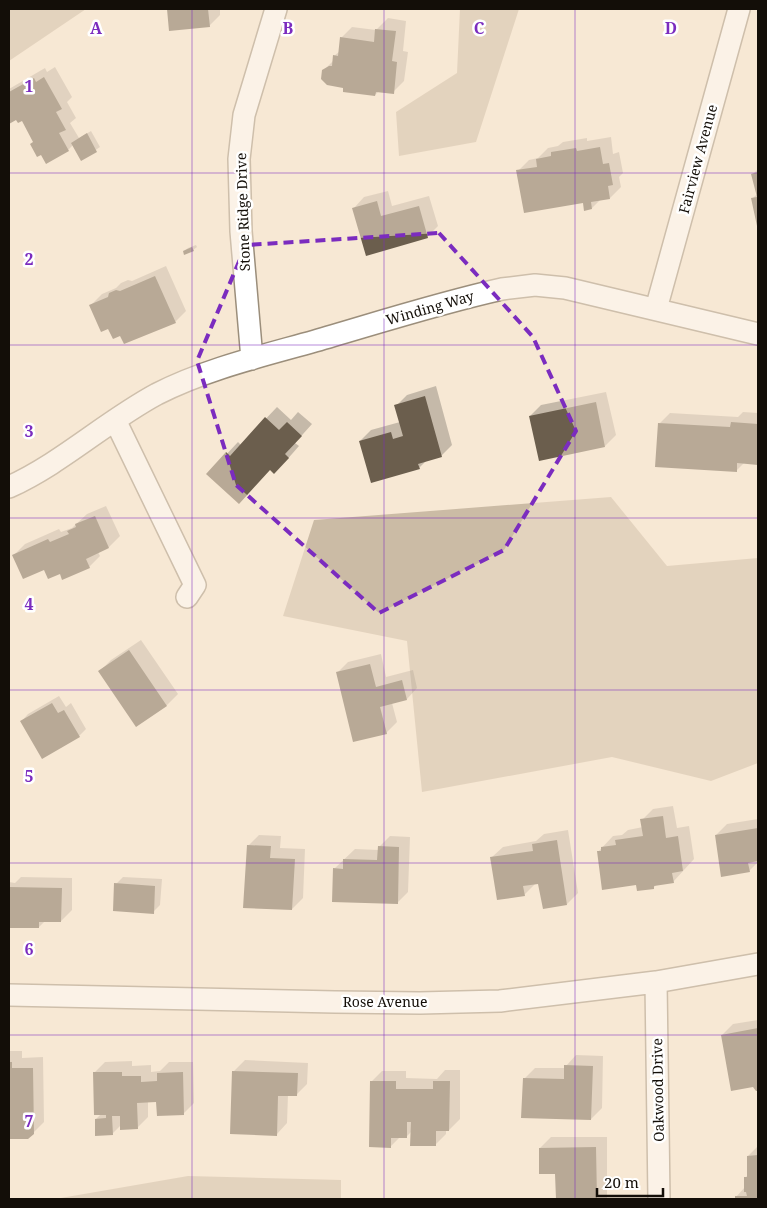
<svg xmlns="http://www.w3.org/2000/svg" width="767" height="1208" font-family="'Noto Serif',serif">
<rect width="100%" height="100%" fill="#f7e8d4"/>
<path fill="#cbbba5" d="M9,9h77l-77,52z
M460,9h59l-43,133 -77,14 -3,-44 61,-39z
M611,497l56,69 91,-8v205l-47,18 -99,-24 -190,35 -15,-151 -124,-25 31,-96z
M188,1176l153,4v19h-286z"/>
<path fill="#0003" d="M168,9h52v6l-11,11 -39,4z
M388,18l18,3 -3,30 5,1 -4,29 -11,11 -14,-1 -4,4 -31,-9 -21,-15 11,-11v-4l6,-5 1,-13 11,-11 24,3z
M55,67l17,30 -5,5 9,16 -6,5 9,15 12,-7 9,16 -18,12 -9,-14 -5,5 -34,-9 -12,-22h-5l-8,4v-34l36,-21 2,4z
M611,137l2,17 6,-2 4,21 -4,4 2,10 -11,11 -9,1 -9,9 -8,-6 -66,-31 11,-11 9,-2 10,-10 10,-2 5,-4 24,-4v3z
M758,169v55l-6,-25 5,-5 -4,-20z
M388,191l4,15 37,-10 9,30 -11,11 -73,-29 10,-11z
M196,245l1,2 -4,3 -9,1 4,-3z
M166,266l20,45 -11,11 -54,12 -13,-6 -17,-23 11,-11 14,-6 5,-5 7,-3 4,1z
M436,386l16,59 -11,11 -14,4 -8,8 -59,-27 11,-11 29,-8 -4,-16 11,-11z
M606,392l10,43 -11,11 -75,-30 11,-11z
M277,407l14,13 7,-8 14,12 -17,19 4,3 -14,16 -15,7 -62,5 30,-32 3,3z
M743,412l15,1v50h-14l-8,8 -76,-48 10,-10 68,4z
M106,506l14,30 -11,11 -11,5 2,4 -11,11 -29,6 -16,-5 -30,-13 11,-11 34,-15 2,3 11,-4 15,-14z
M141,640l37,54 -11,11 -30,20 -37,-54 11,-11z
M381,654l5,23 27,-7 4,18 -10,11 -15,4 5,19 -11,11 -49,-60 11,-11z
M59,696l7,11 5,-4 15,26 -7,7 -58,-14 7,-8z
M673,806l4,22 12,-2 5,33 -21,23 -16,2 -4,4 -16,-4 -39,-32 15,-16 9,-1 6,-5 15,-3 -1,-7 11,-11z
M758,819v43l-9,9 -33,-36 11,-11z
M568,830l10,63 -11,11 -28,-22 -4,2 -11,11 -32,-38 11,-10 33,-6 8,-7z
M259,835l22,1 -1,12 25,1 -2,49 -11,11 -44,-63z
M390,836l20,1 -2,55 -11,11 -63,-34 21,-20 24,1v-3z
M21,877l51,1v32l-11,11h-16l-6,6 -30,-1v-44l6,1z
M123,877l39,2 -2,26 -7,7 -37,-28z
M758,1020v70h-1l-35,-55 11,-11z
M9,1051h13v7l21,-1 1,65 -16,16h-19z
M576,1055l27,1 -1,52 -11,11 -67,-40 11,-11h31v-2z
M245,1060l63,3 -1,21 -11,11h-8l-1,28 -10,11 -43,-63z
M132,1061v5l19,-1v7l9,-1 9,-9h24l1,41 -11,11 -25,-13 -10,1v15l-11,11 -16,-3 -9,9 -16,-15 5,-5 -7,-41 11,-11z
M445,1070h15v49l-11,11h-3v4l-11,11 -23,-14 -6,6h-6l-9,9 -20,-64 11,-11h24v7l31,1z
M551,1137h56v62h-50v-26l-17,-25z
M758,1146v53h-22v-2l9,-10v-9l4,-4 -1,-18z"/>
<path fill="#6b5e4d" d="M167,9h41l2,18 -41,4z
M375,29l21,2 -4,30 5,1 -3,32 -18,-2 -1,4 -32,-4v-4l-16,-3 -6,-6 1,-9 7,-4h3l1,-11 5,1 2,-19 34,5z
M44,77l18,32 -6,3 10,18 -7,3 10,18 -23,13 -5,-9 -4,2 -7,-13 3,-2 -11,-21 -4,2 -2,-3 -7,4v-32l25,-14 2,4z
M87,133l10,19 -16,9 -10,-18z
M600,147l3,17 6,-1 4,22 -5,1 2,13 -19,3 1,7 -8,2 -1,-8 -59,10 -8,-43 21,-3 -1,-8 15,-3v-4l25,-4 1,3z
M758,172v54h-1l-6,-28 6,-1 -6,-23z
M377,201l4,15 38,-10 9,32 -62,18 -14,-48z
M192,247l2,4 -10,4 -1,-4z
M155,276l21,47 -52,21 -4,-8 -7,3 -5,-10 -7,3 -12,-27 19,-8 1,-4 7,-3 4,1z
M425,396l17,61 -24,7 2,5 -49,14 -12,-42 32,-9 2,7 10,-3 -9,-31z
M596,402l9,45 -66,14 -10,-45z
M265,417l14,13 8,-8 15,14 -17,18 4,4 -15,16 -4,-4 -31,34 -33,-30 20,-22 4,4z
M731,422l27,2v41l-21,-2v9l-82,-5 3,-44 72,4z
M95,516l14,32 -23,11 4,9 -28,12 -2,-6 -12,5 -4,-9 -21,9 -11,-24 36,-16 2,3 19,-8 -2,-3 9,-4 -1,-3z
M129,650l38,56 -31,21 -38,-56z
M370,664l6,23 26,-7 5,20 -27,7 7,27 -34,8 -17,-70z
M52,703l6,10 6,-3 16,27 -38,22 -22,-38z
M663,816l3,22 12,-2 5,35 -11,2 2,10 -20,3v3l-17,2 -1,-6 -34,5 -5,-39h4v-4l15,-2 -1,-5 28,-4 -3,-17z
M758,828v33l-10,2 2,9 -29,5 -6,-42z
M557,840l10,65 -24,4 -5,-25 -15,2 2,10 -28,4 -7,-43 43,-6 -1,-7z
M247,845l24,1 -1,12 25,1 -3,51 -49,-2z
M378,846l21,1 -1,57 -66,-2 1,-34 10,1v-10l34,1z
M114,883l41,3 -1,28 -41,-3z
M9,887l53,1 -1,34h-22v6h-30z
M758,1028v63h-2l-3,-4 -22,4 -10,-56z
M9,1062h3v6h21l1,66 -6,5h-19z
M564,1065l29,1 -2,54 -70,-2 2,-40 41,1z
M232,1071l66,2 -1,23h-19l-1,40 -47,-2z
M93,1072h29v4h19v6l16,-1v-8l26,-1 1,43 -27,1 -1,-14 -19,1 1,26 -18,1v-14h-8l1,19 -18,1v-17l11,-1v-3h-12z
M370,1081h26v8h37v-8h17l-1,50h-13v15h-26l1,-24h-4v16h-16v10l-22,-1z
M596,1147l1,52h-41l-1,-25h-16v-26z
M758,1155v44h-23v-3h12l-1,-4h-2v-15h3v-21z"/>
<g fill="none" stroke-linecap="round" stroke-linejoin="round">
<defs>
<path id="minor" d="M656,309l83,-300
M252,359l-11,-128 -2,-72 5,-44 32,-106
M115,420l80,165 -8,12
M9,487c53,-24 96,-65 148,-93 49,-25 105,-38 158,-53 62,-18 124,-38 187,-52l33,-4 30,3 193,46
M656,982l3,217
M9,995l326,7 85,1 80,-2 156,-19 102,-18"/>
</defs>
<use href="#minor" stroke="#9b8e7b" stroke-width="24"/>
<use href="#minor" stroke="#fff" stroke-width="21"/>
</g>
<path d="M0 0H767V1208H0ZM439,233l94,104 43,94 -72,119 -125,63 -143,-128 -39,-124 49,-116z" fill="#f7e8d4" fill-opacity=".55" fill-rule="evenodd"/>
<path fill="none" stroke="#7b2cbf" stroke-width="4" stroke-dasharray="10 6" stroke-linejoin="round" d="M439,233l94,104 43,94 -72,119 -125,63 -143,-128 -39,-124 49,-116z"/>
<path fill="none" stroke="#7b2cbf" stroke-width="1" stroke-opacity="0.55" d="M192,9v1190M384,9v1190M575,9v1190M9,173h749M9,345h749M9,518h749M9,690h749M9,863h749M9,1035h749"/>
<g text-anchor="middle" stroke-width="5" stroke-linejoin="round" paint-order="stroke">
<g font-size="14" fill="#130e08" stroke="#fff">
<text transform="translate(698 159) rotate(-75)" y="5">Fairview Avenue</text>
<text transform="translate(243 212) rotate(-92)" y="5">Stone Ridge Drive</text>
<text transform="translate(430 308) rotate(-16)" y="5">Winding Way</text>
<text x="385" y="1007">Rose Avenue</text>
<text transform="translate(658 1090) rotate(-91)" y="5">Oakwood Drive</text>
</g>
</g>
<g font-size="16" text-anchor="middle" font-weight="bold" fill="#7b2cbf" stroke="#fff" stroke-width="5" stroke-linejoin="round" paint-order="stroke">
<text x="96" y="34">A</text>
<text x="288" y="34">B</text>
<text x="479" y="34">C</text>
<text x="671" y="34">D</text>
<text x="29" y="92">1</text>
<text x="29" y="265">2</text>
<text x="29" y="437">3</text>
<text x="29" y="610">4</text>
<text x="29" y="782">5</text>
<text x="29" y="955">6</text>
<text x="29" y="1127">7</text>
</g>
<rect width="767" height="1208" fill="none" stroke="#130e08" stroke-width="20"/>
<path d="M597 1188v8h66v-8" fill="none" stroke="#130e08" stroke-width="2.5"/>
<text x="604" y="1188" font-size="15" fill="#130e08" stroke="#ffffff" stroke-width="4" paint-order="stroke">20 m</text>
</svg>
